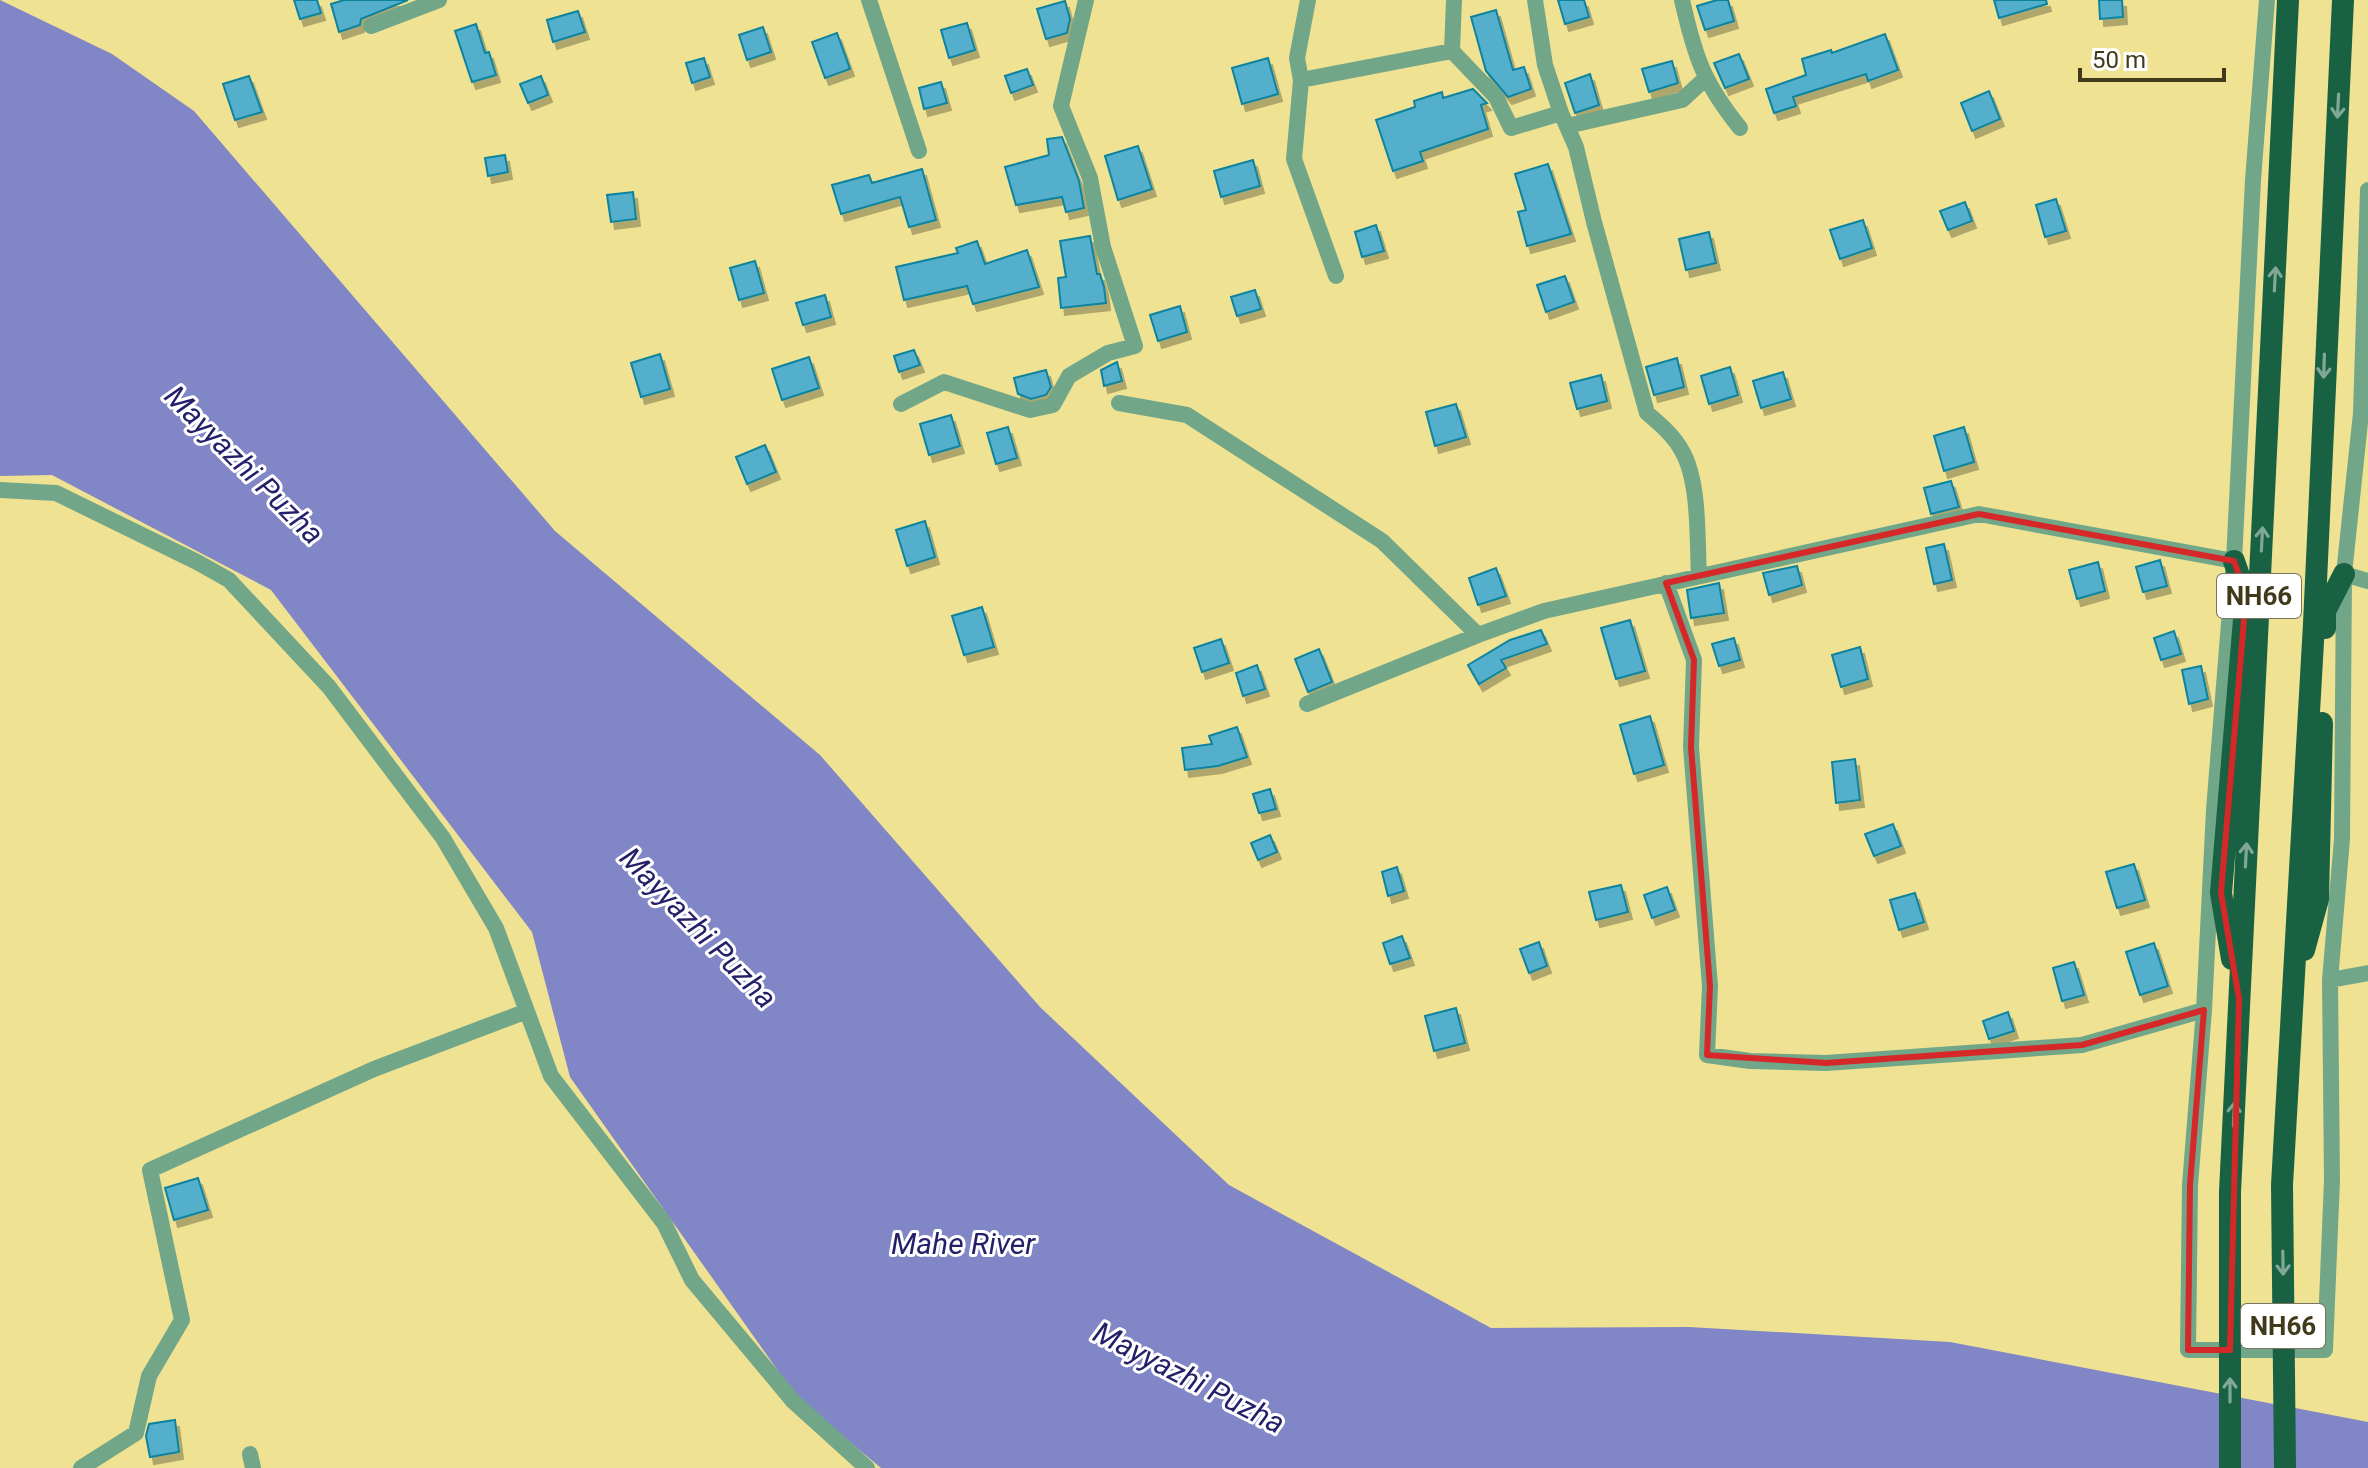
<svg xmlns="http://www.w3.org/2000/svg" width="2368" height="1468" font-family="Roboto,sans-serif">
<defs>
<filter id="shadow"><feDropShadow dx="4" dy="7" stdDeviation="0" flood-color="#0004"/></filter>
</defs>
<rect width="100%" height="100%" fill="#efe293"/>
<path fill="#8186c6" d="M0,0l112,54 82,57 361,420 265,224 220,252 189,178 262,143 198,-1 261,15 418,80v46h-1487l-83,-69 -228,-322 -38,-145 -261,-342 -219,-115 -52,1z"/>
<path fill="#53afcb" stroke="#0e839e" stroke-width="2" filter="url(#shadow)" d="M294,0h23l4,13 -21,6z
M344,0h64l-47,19 -1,6 -21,7 -8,-28z
M1558,0h26l5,17 -24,7z
M1717,0h11l6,21 -29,9 -8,-24z
M1994,0h52l1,4 -48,14z
M2099,0h23l1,17 -23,2z
M1065,1l5,18 -3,14 -21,6 -9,-30z
M1496,10l17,60 11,-3 7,22 -23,8 -22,-26 -15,-54z
M578,11l7,21 -32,10 -6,-22z
M967,23l8,27 -26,8 -8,-28z
M476,24l9,29 4,-1 7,23 -24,7 -17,-51z
M763,27l8,25 -24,8 -8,-25z
M837,33l13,36 -25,9 -13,-36z
M1885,34l13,36 -30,11 -2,-7 -73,23 3,9 -22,7 -8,-24 40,-14 -4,-16 29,-9 1,3z
M1739,54l10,25 -24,9 -11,-25z
M704,58l6,19 -18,6 -6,-20z
M1268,58l10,36 -36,10 -10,-36z
M1672,61l6,22 -29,9 -7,-23z
M1027,69l6,16 -22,8 -6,-17z
M1590,74l9,31 -24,8 -10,-30z
M249,76l13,36 -27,8 -12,-36z
M541,76l7,19 -20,8 -8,-19z
M941,82l6,21 -23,6 -5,-21z
M1473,89l14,14 -6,2 7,24 -68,23 3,9 -30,10 -17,-51 39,-13 -1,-6 28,-9 1,6z
M1989,91l11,28 -28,12 -11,-28z
M1062,137l17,44 5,27 -18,4 -4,-15 -46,8 -11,-38 44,-12 -2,-16z
M1138,146l14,43 -34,11 -13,-44z
M505,155l3,17 -20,4 -3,-18z
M1253,160l7,26 -39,11 -7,-26z
M1548,164l23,70 -44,12 -9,-34 8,-2 -11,-36z
M922,169l14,51 -27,7 -9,-30 -59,17 -9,-29 37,-10 3,8z
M633,192l3,27 -25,3 -4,-27z
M2056,199l10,32 -21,6 -9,-32z
M1965,202l7,19 -24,9 -8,-19z
M1863,220l9,28 -32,11 -10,-29z
M1376,225l8,26 -22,6 -7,-25z
M1709,232l7,31 -30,7 -7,-31z
M1090,236l7,38h3l4,13 2,16 -45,5 -3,-30 8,-1 -6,-36z
M977,241l8,23 42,-14 12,37 -66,17 -6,-18 -63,14 -8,-33 62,-14 -2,-5z
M755,261l9,32 -25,7 -9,-32z
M1565,276l9,26 -28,10 -9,-27z
M1255,290l6,19 -24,7 -6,-19z
M825,295l6,22 -28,8 -7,-22z
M1180,306l7,26 -29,9 -8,-26z
M914,350l6,15 -21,7 -5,-16z
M660,354l10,35 -29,8 -10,-34z
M809,357l10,31 -37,12 -10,-31z
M1677,358l7,29 -30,8 -8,-28z
M1117,362l5,19 -18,5 -3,-16z
M1730,367l8,28 -29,9 -8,-28z
M1046,370l5,17 -5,8 -15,4 -13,-5 -4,-16z
M1783,372l8,27 -30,9 -8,-27z
M1601,375l6,26 -30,8 -7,-26z
M1456,404l10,33 -31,9 -9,-34z
M951,415l9,31 -31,9 -9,-31z
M1008,427l9,31 -21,6 -9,-31z
M1964,427l10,35 -30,9 -10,-35z
M765,445l11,27 -29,12 -11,-27z
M1951,481l8,26 -28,7 -7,-26z
M925,521l10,36 -28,9 -11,-36z
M1944,544l8,36 -18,4 -8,-36z
M2160,560l7,26 -24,6 -7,-25z
M2098,562l7,29 -28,8 -8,-29z
M1797,566l5,19 -33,10 -6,-22z
M1496,568l10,28 -28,9 -9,-27z
M1719,583l5,30 -33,5 -4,-28z
M982,607l12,40 -30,8 -12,-39z
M1630,620l15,51 -29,8 -15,-51z
M1541,630l6,14 -46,16 5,8 -27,16 -11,-19 42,-25z
M2174,631l7,23 -20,6 -7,-22z
M1734,638l6,22 -21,6 -7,-22z
M1221,639l8,24 -27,9 -8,-24z
M1860,647l8,32 -27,8 -9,-32z
M1319,649l13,33 -24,10 -13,-33z
M1257,665l8,24 -22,7 -7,-23z
M2201,666l7,33 -19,5 -7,-34z
M1650,716l14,49 -30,9 -14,-49z
M1237,727l10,30 -29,9 -33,4 -3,-22 30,-4 -3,-8z
M1855,759l5,41 -24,3 -4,-41z
M1270,789l6,20 -17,4 -6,-19z
M1893,824l8,22 -27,10 -9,-22z
M1270,835l7,17 -19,8 -7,-17z
M2134,864l11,36 -28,8 -11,-36z
M1397,867l7,24 -16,5 -6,-24z
M1621,885l7,27 -32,8 -7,-28z
M1667,887l8,23 -23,8 -8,-23z
M1915,893l9,29 -25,8 -9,-30z
M1402,936l8,22 -20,6 -7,-21z
M1539,942l8,24 -18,7 -9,-24z
M2154,943l14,43 -28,9 -14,-43z
M2074,962l10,33 -22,6 -9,-33z
M1456,1008l9,35 -31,8 -9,-35z
M2008,1012l6,19 -25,8 -6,-18z
M198,1178l10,32 -34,10 -9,-32z
M175,1420l4,32 -29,5 -4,-21 3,-12z"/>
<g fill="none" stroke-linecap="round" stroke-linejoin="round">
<path stroke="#72a689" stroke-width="16" d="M869,0l50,151
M1308,0l-11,58 4,22 151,-29 2,-51
M1535,0l10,65 16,48 15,34 18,75 53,191c13,11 27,23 35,38 18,31 15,90 17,125
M1682,0c13,57 21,82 58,128
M2267,0l-14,180 -19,381 -20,249 -10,200 -14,175 -2,165h137l7,-170 -2,-200 12,-141 2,-265 17,-161 7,-223
M371,26l68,-26
M1452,51l44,46 15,31 50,-15
M1301,80l-7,79 42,117
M1567,126l115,-26 24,-22
M1119,403l68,12 195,126 96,94 66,-24 435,-97 255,47
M901,404l43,-22 86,28 23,-5 16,-29 39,-23 27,-7 -32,-99 -13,-69 -29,-72 25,-106
M0,490l56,3 141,69 32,18 100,107 114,151 53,90 55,148 113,147 28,57 101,121 74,67
M2344,574l24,7
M1666,583l28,77 -3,87 19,239 -3,69 43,6 76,2 256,-18 122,-35
M1307,704l171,-69
M2330,980l38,-7
M250,1454l3,14
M81,1468l55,-35 13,-57 33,-56 -32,-150 224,-101 153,-58"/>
<path stroke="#186142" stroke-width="22" d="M2325,628v-17l19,-37
M2304,950l14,-51 4,-176
M2232,959l-11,-66 25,-297 -12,-35
M2230,1468v-276l58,-1192
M2285,1468l-3,-283 32,-561 29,-624"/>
</g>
<defs><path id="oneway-shaft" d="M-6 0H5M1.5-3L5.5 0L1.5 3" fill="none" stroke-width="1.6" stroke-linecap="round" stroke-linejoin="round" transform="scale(2)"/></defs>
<g stroke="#80a897">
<use href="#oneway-shaft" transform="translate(2338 106) rotate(93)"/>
<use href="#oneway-shaft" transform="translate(2275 279) rotate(-87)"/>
<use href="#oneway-shaft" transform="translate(2324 366) rotate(92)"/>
<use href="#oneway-shaft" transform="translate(2262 539) rotate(-87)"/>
<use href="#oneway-shaft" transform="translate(2246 855) rotate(-87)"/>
<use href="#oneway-shaft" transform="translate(2234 1114) rotate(-87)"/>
<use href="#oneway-shaft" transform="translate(2283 1263) rotate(89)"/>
<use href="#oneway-shaft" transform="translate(2230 1390) rotate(-90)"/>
</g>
<path fill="none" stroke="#d62828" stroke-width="6" stroke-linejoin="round" d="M1979,514l255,47 12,35 -25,297 18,106 -9,351h-42l2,-165 14,-175 -122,35 -256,18 -119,-8 3,-69 -19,-239 3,-87 -28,-77z"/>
<g text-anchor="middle" stroke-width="6" stroke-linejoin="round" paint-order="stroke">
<g fill="#fff" stroke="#79755f" stroke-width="2">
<rect x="2217" y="574" width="84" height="44" rx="6"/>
<rect x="2241" y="1304" width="84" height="44" rx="6"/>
</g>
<g font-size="26" font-weight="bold" fill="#403a1a">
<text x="2259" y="605">NH66</text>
<text x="2283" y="1335">NH66</text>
</g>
<g font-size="30" font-style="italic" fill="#251e69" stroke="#fff">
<text transform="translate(244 465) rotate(45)" y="10">Mayyazhi Puzha</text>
<text transform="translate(698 928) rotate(46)" y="10">Mayyazhi Puzha</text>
<text x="963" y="1254">Mahe River</text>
<text transform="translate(1189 1378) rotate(27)" y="10">Mayyazhi Puzha</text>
</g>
</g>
<path d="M2080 68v12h144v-12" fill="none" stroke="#403a1a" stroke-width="4"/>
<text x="2092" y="68" font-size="24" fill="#403a1a" stroke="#ffffff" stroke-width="6" paint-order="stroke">50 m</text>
</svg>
